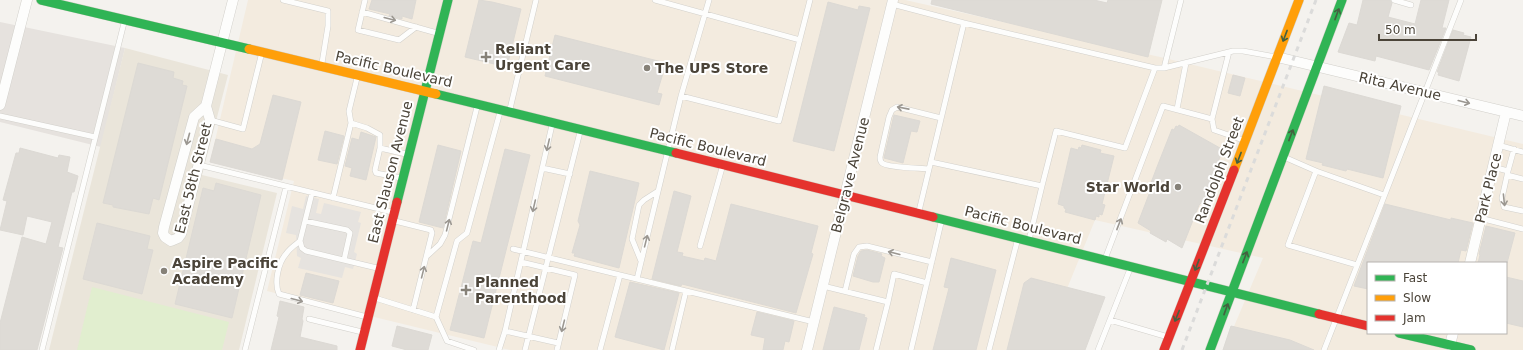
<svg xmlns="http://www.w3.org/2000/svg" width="1523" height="350" font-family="'DejaVu Sans',sans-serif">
<rect width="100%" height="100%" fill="#f4f2ee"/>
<path fill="#f3ebdf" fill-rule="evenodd" d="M248,0h657l255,57 363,87v206h-299l39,-92 -168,-38 -53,130h-532l-243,-59 27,-110 -84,-19zM1368,263h138v70h-138z"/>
<path fill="#e6e2de" d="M0,22l125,26 -24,99 -101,-25z"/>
<path fill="#eae5da" d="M125,48l103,27 -26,100 75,18 -38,157h-190z"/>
<path fill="#e1eecf" d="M92,287l137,35 -7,28h-145z"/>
<path fill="#e6e3df" d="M306,196l13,3 -3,14 5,1 3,-11 37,9 -3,10 3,1 -7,29 3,2 -4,15 -8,-2 -3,11 -44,-10 3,-10 -4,-2 -1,-21 -10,-2 6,-27 11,3z"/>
<path fill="#dedbd6" stroke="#dcd9d4" d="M372,0h44l-4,19 -10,-3v3l-13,-3 1,-2 -21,-5z
M479,0l13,2 29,7 -14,58 -42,-10z
M932,0h162l13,3 1,-3h54l-14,57 -217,-53z
M1363,0h27l2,3 -4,14 27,7 6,-24h28l-7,28h4l-17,42 -53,-14 -1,5 -37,-9 11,-29 8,2z
M828,2l30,8 1,-4 11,2 -36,143 -41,-10z
M1453,30l11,3 -1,2 8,2 -12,44 -21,-6 1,-3h-2z
M555,35l111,28 -9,30 5,1 -3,11 -114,-29z
M138,63l36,9 -1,6 10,3 -1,4 5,1 -28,114 -6,-2 -4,16 -36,-7v-2l-10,-2z
M1233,75l12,3 -5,18 -12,-3z
M1324,86l77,20 -18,72 -36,-9 -1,2 -24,-6 1,-2 -17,-4z
M273,95l28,7 -19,78 -72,-18 6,-23 36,10 8,-5z
M894,115l26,6 -3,11 -6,-1 -8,32 -19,-5z
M1179,125l41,23 -1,6h2l-18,49h-2l-2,2 -17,43 -15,-9 -1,3 -16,-9 1,-2 -13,-8 13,-34 -2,-1 8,-21 15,-38 2,1 2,-4 2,1z
M325,131l19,5 -7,28 -19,-4z
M361,132l15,5 -10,43 -16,-4 2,-8 -7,-2 7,-28 7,2z
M438,145l23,6 -18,77 -24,-6z
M1082,145l19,5 -1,3 14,3 -12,48 3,1 -3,10 -3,-1v3l-3,-1 -1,4 -30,-8 1,-3 -2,-1v-2l-6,-2 13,-56 7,2 1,-3 2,1z
M20,148l38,10 1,-3 11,2 -3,15 11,4 -4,16h-2l-14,55 5,1 -26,102h-37v-27l22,-86 24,7 6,-22 -25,-6 -4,19 -23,-5 7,-29 -4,-1 13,-47h3z
M505,149l25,6 -46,183 -34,-8 23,-89 8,2z
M590,171l49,12 -20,85 -45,-12 1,-3h-3l8,-28 -2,-4z
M216,183l45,12 -29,123 -57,-14 28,-116 11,3z
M674,191l17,5 -14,56 6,1 -1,3 22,5 1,-3 11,3 15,-57 87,22 -7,27 2,1 -17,59 -114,-29 -1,2 -29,-7z
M1385,204l66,16v-2l22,5 -7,28 -5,-1 -3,13h-90v26l-14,-3z
M97,223l53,13 -3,13 6,1 -11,44 -59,-15z
M1486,226l29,7 -8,30h-29l2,-8 -1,-1z
M867,250l15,4 -1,2 4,2 -6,24h-6l-20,-6 5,-20 3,-5z
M951,258l45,12 -20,80h-43l16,-62 -5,-1z
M306,273l33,8 -6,22 -33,-8z
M1506,277l17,4v46l-17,-4z
M1031,278l74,19 -20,53h-78l17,-67z
M630,282l49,11 -15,57 -49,-13z
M280,301l24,6 -2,12 1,2 -3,16 37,9v4h-66l8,-33 -2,-1z
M834,307l31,8 -1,2 3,1 -8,32h-36z
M757,312l37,9 -5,21 -4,-1 -2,9h-20l2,-12 -14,-3z
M397,326l35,9 -4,15h-21l-15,-4z
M1231,326l59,14 24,10h-91z"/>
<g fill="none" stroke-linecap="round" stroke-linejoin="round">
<defs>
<path id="lane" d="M283,0l45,11v15l-6,37
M365,0l-7,30 41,10 17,-13
M655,0l145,40
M1394,0l17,5
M892,4l72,19 191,45h9l69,-17h10l33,6
M362,12l75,21
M1164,68l17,-68
M681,96l98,25 31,-121
M510,109l26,-109
M1177,109l9,-46
M0,116l95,21
M1212,119l17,-67
M210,120l33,9 18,-73
M351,123l16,5 13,7v13l-5,22 1,3 25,5
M1498,145l25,7
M380,148l26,6
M1284,157l32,14 -28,74 69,20
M931,162l111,24 14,-55 69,17 30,-80
M199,165l193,47
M1493,167l15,4 -6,27 2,9 19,4
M542,168l28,6
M929,169c-9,-1 -41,-1 -47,-6 -2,-2 -2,-3 -2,-6l9,-40 3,-7 5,-3 44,11
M1316,171l68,24
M1508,171l6,-22
M1507,175l16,4
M312,193l-12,48 2,7 4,3 71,17
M333,198l18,-75 -2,-12 8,-33
M919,211l45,-188
M1480,218l43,11
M305,221l42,9 3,3 -6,27
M395,221l36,9 1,3 -19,77
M1029,240l13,-54
M300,241c-5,4 -10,7 -14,13 -8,9 -12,29 -7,40l88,23
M700,246l22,-78
M513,249l301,73
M427,256l13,-12 5,-9 32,-128
M1105,259l58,-153 49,13 2,11 29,10
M641,261l-9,-22 7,-34 5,-5 14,-9
M521,262l54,13 -18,75
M637,279l44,-183 28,-96
M823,286l65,16 -12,48
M845,291l9,-37 5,-7 8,-1 65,16
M375,298l61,19 11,24 27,9
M888,302l6,-28 33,9
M436,317l21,-76 10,-8 33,-121
M309,319l53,13
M1110,320l58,17
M505,331l53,12
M42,350l82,-327
M245,350l41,-163
M499,350l6,-19 47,-206
M525,350l55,-218
M600,350l20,-75
M672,350l14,-59
M911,350l30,-127
M989,350l28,-108
M1098,350l32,-81
M1324,350l137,-350"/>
<path id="street" d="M1277,57l246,59
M0,105l27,-105
M206,106l-12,11 -30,110 -1,6 2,4 6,4 7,-3 3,-4 29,-114 -4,-14 27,-106
M1470,263l36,-151
M1450,345l3,-12
M807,350l86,-350"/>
<path id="fast" d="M41,0l208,49
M436,94l240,59
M397,202l51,-202
M933,217l386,97
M1399,333l72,17
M1210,350l132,-350"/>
<path id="slow" d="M249,49l187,45
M1234,170l65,-170"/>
<path id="jam" d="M676,153l257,64
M1319,314l49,12
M360,350l37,-148
M1164,350l70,-180"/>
</defs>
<use href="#lane" stroke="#d2d0cb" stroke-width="6"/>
<use href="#street" stroke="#d2d0cb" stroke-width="11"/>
<use href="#fast" stroke="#d3cfc5" stroke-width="10"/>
<use href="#slow" stroke="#d3cfc5" stroke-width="10"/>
<use href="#jam" stroke="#d3cfc5" stroke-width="10"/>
<use href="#lane" stroke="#fdfdfc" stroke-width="5"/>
<use href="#street" stroke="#fdfdfc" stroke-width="10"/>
<use href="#fast" stroke="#30b455" stroke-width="9"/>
<use href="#slow" stroke="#ff9f0a" stroke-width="9"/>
<use href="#jam" stroke="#e5322d" stroke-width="9"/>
<path stroke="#dbdbda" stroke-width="3" stroke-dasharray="5 5" stroke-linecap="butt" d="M1182,350l134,-350"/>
</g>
<defs><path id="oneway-shaft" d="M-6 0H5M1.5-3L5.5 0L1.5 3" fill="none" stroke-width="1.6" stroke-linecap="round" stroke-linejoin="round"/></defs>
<g stroke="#446040">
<use href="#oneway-shaft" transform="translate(1337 14) rotate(-70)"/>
<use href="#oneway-shaft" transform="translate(1285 36) rotate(111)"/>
<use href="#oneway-shaft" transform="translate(1291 135) rotate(-69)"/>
<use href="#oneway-shaft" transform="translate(1239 158) rotate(111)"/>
<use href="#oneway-shaft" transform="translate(1245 257) rotate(-69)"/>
<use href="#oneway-shaft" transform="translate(1197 265) rotate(111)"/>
<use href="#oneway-shaft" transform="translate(1226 309) rotate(-70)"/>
<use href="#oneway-shaft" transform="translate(1177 316) rotate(112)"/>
</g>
<g stroke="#9b9791">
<use href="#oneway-shaft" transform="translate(390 19) rotate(14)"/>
<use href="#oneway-shaft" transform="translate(1464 102) rotate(14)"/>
<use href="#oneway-shaft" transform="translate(903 108) rotate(-169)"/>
<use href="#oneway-shaft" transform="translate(188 139) rotate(105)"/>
<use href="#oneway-shaft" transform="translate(548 145) rotate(103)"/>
<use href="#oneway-shaft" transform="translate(1504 200) rotate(84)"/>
<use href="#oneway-shaft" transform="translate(534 206) rotate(103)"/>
<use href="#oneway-shaft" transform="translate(1119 224) rotate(-69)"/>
<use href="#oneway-shaft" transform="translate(448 225) rotate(-76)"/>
<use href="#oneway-shaft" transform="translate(646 241) rotate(-76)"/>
<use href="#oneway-shaft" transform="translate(894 253) rotate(-166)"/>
<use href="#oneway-shaft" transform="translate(423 272) rotate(-76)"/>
<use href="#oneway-shaft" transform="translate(297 300) rotate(15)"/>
<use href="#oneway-shaft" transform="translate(563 326) rotate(104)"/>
</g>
<g fill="#868178" stroke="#fff" stroke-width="1.5">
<path d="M484 51h4v4h4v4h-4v4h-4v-4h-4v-4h4z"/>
<circle cx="647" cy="68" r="4"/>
<circle cx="1178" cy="187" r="4"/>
<circle cx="164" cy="271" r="4"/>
<path d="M464 284h4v4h4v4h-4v4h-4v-4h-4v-4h4z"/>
</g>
<g text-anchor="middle" stroke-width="4" stroke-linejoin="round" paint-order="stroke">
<g font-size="14" font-weight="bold" fill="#4b4439" stroke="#fff" text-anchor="start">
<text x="495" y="54">Reliant<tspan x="495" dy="16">Urgent Care</tspan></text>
<text x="655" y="73">The UPS Store</text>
<text x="1170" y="192" text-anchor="end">Star World</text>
<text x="172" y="268">Aspire Pacific<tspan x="172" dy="16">Academy</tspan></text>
<text x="475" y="287">Planned<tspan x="475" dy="16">Parenthood</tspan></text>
</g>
<g font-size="14" fill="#4b4439" stroke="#fff">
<text transform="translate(394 69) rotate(13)" y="5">Pacific Boulevard</text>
<text transform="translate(1400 86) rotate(13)" y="5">Rita Avenue</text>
<text transform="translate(708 147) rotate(14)" y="5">Pacific Boulevard</text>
<text transform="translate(1219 170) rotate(-69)" y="5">Randolph Street</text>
<text transform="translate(390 172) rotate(-76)" y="5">East Slauson Avenue</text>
<text transform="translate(850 175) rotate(-76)" y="5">Belgrave Avenue</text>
<text transform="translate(193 178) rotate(-76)" y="5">East 58th Street</text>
<text transform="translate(1488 188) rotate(-76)" y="5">Park Place</text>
<text transform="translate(1023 225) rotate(14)" y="5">Pacific Boulevard</text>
</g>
</g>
<rect x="1367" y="262" width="140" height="72" fill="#ffffff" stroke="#b7b4b0"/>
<rect x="1375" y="275" width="20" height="6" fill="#30b455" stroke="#b7b4b0"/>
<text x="1403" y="282" font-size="12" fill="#4b4439">Fast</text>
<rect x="1375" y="295" width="20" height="6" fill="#ff9f0a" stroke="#b7b4b0"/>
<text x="1403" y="302" font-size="12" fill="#4b4439">Slow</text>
<rect x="1375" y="315" width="20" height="6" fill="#e5322d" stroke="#b7b4b0"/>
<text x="1403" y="322" font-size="12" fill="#4b4439">Jam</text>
<path d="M1379 34v6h97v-6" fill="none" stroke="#4b4439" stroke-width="2"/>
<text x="1385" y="34" font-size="12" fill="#4b4439" stroke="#ffffff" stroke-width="3" paint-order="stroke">50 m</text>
</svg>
